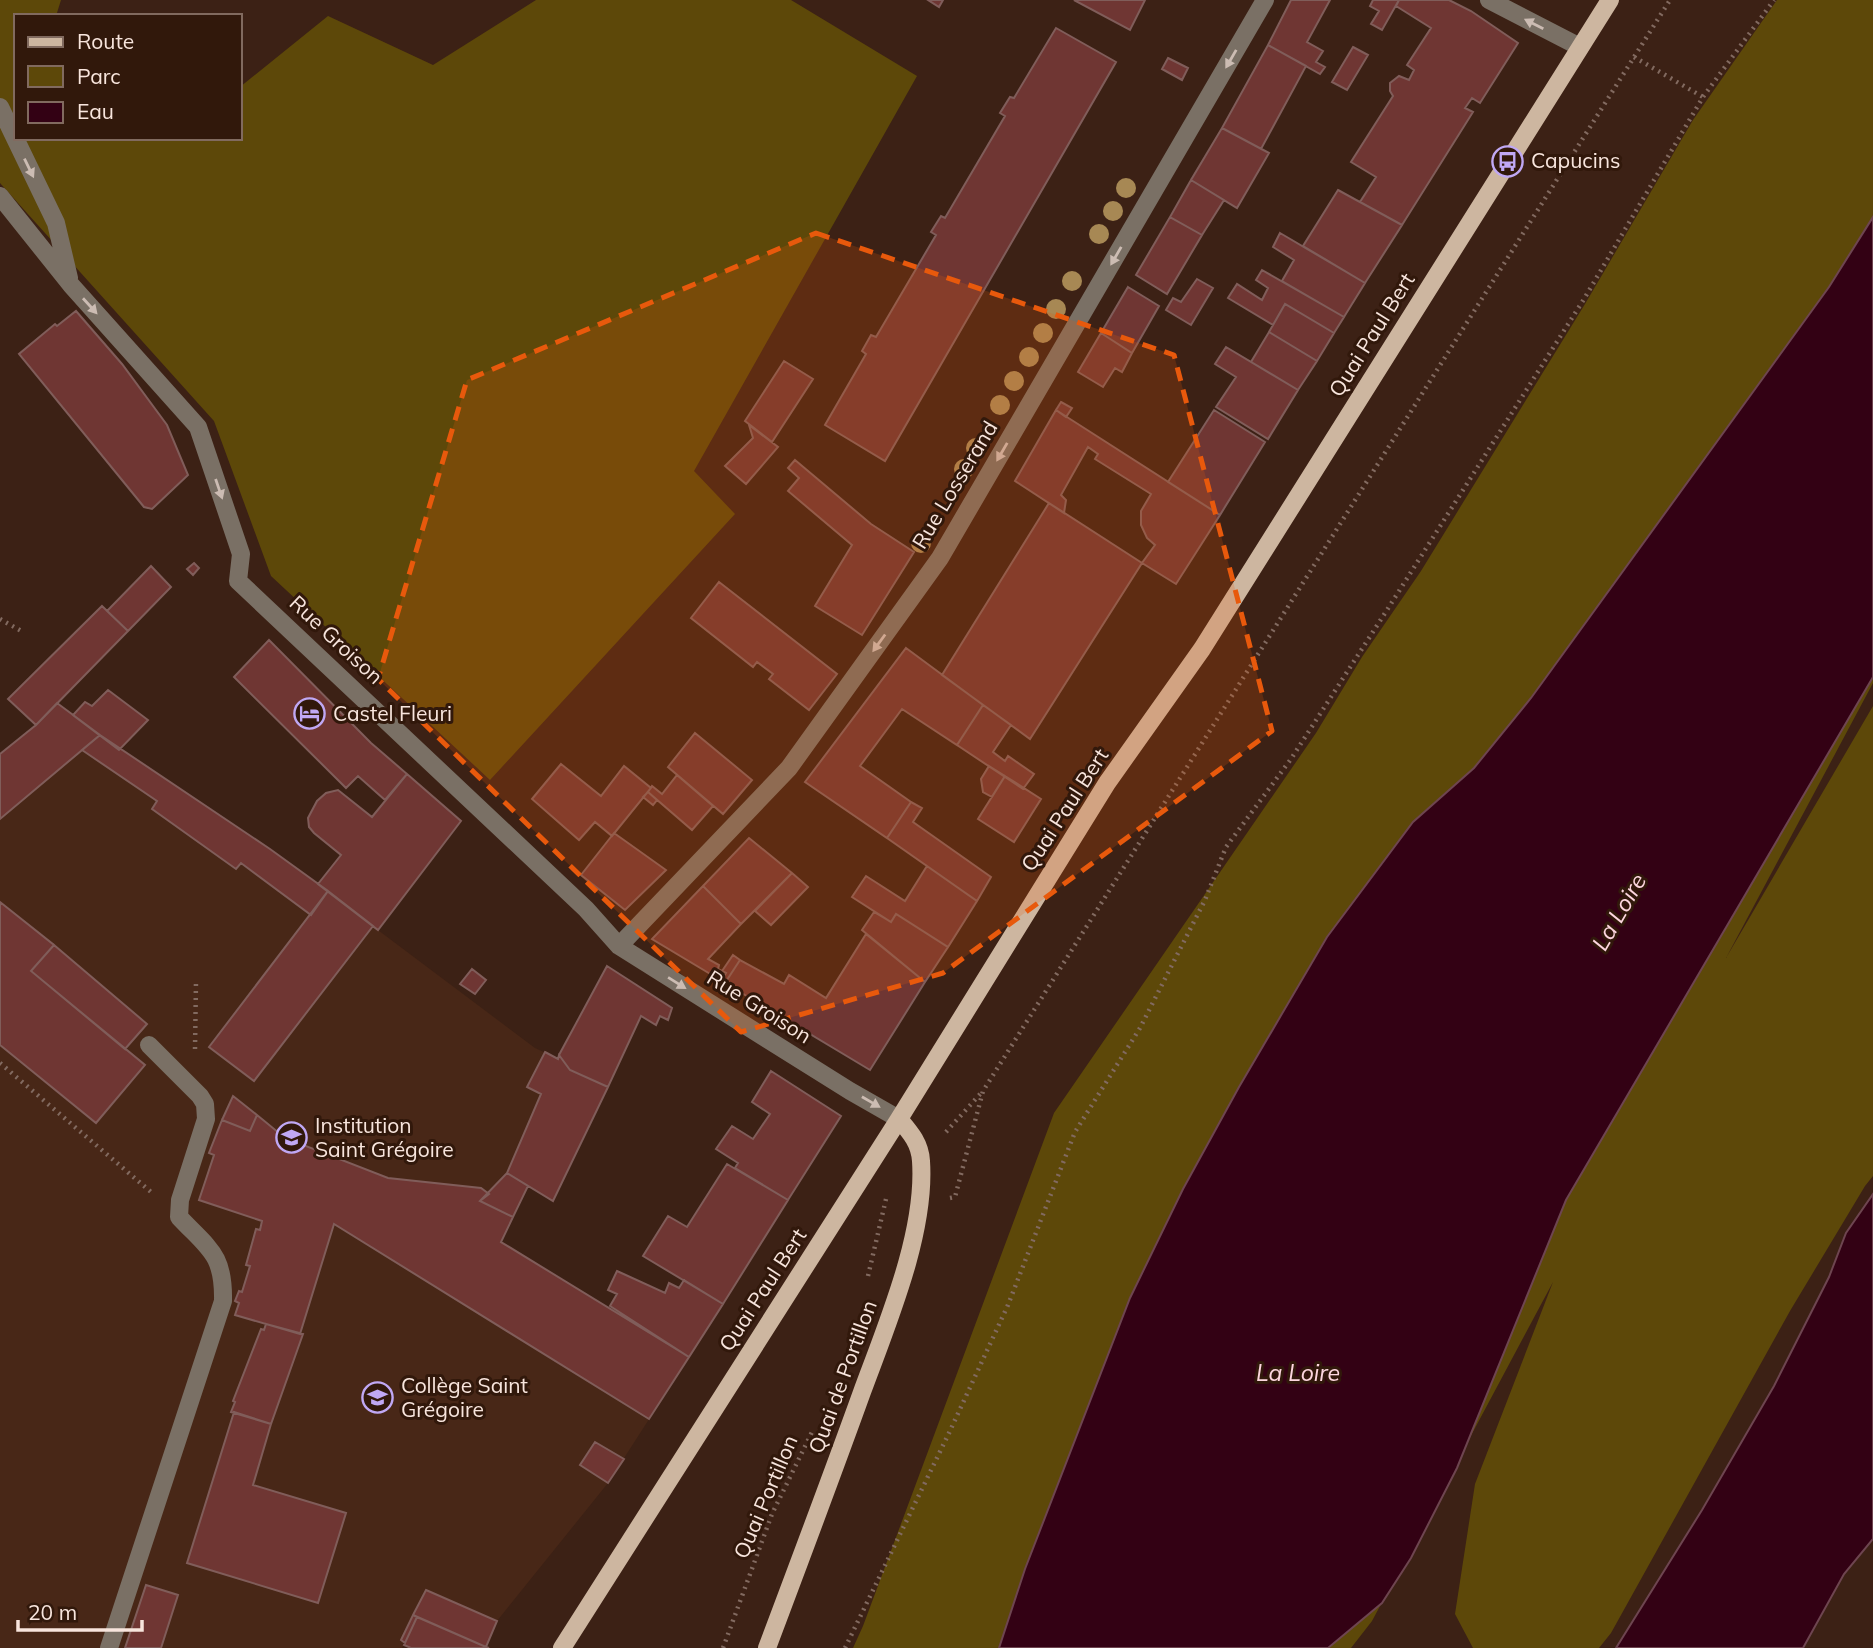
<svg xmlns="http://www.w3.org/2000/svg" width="1873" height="1648" font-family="Mulish,sans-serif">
<rect width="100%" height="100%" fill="#3c2115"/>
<path fill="#482717" d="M36,725l83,25 151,99 265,199 22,10 2,-3 -6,146 -25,-15 -27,56 188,115 -81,126 -111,138 -11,26 -69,-30 -15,31h-402v-894z"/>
<path fill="#5d4809" d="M0,0h61l-5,16h-40v122h224v-51l88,-71 105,49 103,-65h255l126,76 -223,395 41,43 -245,266 -219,-204 -57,-155 -214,-238z
M1777,0h96v683l-147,275 147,-252v470l-8,10 -75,125 -179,322 -12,15h-126l-18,-34 20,-130 78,-202 -181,339 -21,27h-498l10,-22 191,-513 262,-380 46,-76 59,-86 164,-267 108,-184z"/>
<path fill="#330114" stroke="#6e4550" stroke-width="2" d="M1873,217v460l-307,523 -109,268 -46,90 -29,45 -54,45h-329l26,-79 105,-271 53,-109 56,-102 88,-150 86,-115 61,-54 57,-70 298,-411z
M1873,1194v345l-29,35 -41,74h-187l86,-138 72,-124 55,-109 17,-44z"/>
<path fill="#6f3633" stroke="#805d5a" stroke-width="2" d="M928,0h15l-4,7z
M1074,0h71l-15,30z
M1291,0h39l-23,42 16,9 -7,11 9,5 -5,7 -52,-29z
M1373,0h26l-17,30 -11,-6 8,-13 -9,-5z
M1399,0h50l22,11 47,32 -38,60 -8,-5 -7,10 8,4 -71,113 -42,-23 16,-25 -25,-15 42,-66 -3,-5v-8l9,-7 10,4 5,-10 -7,-5 24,-37 -35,-22z
M1056,28l60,34 -231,399 -60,-36 41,-71 -4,-3 9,-16 5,2 60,-102 -5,-3 10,-16 4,2 60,-102 -5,-3 10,-16 4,1z
M1268,45l38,21 -45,83 -39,-21z
M1353,47l15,8 -21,35 -15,-8z
M1168,58l20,10 -6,12 -20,-11z
M1222,128l47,25 -32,55 -46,-28z
M1191,180l33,20 -22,35 -32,-18z
M1338,190l64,35 -37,58 -62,-37z
M1170,217l32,18 -35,59 -31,-19z
M1280,233l85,50 -21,34 -62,-36 12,-21 -21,-13z
M1262,270l82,47 -10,16 -49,-29 -12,21 -45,-27 9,-14 25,16 6,-12 -12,-8z
M1197,279l16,9 -22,37 -25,-15 7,-12 8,4z
M1128,287l31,19 -27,47 -31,-20z
M1285,304l49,29 -17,28 -48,-29z
M76,311l46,53 45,61 21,50 -36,34 -8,-2 -125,-153 36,-30 2,2z
M1269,332l48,29 -19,29 -47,-28z
M1101,333l31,20 -10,19 -7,-4 -12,19 -25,-15z
M1226,347l72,43 -30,49 -52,-32 20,-30 -21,-13z
M784,361l29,18 -41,63 -27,-21z
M1061,402l11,6 -6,9 -10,-7z
M1056,410l164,105 -44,69 -34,-21 13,-18 -8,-7 -6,-13v-14l10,-17 -56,-35 3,-5 -10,-7 -27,48 5,5 -2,13 -49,-32z
M1214,410l51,32 -45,73 -52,-33z
M749,425l29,22 -32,37 -21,-18 28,-28z
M795,460l76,64 43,28 -52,83 -47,-29 37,-61 -64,-54 11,-13 -11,-10z
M1049,503l93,60 -112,176 -88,-64z
M194,563l5,5 -6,7 -6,-6z
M151,566l20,21 -43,44 -21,-20z
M719,582l118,92 -28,36 -40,-31 4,-5 -16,-12 -4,5 -62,-49z
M102,606l26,25 -92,94 -28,-26z
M269,640l102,103 36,31 -22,26 -27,-24 -12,12 -112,-111z
M906,648l77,57 -26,40 -55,-36 -42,57 51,36 -24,36 -82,-56z
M108,690l40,30 -29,30 -46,-35 12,-13 7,4z
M57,703l43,32 -100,84v-65l36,-29z
M983,705l28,20 -18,27 12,9 3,-5 26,18 -11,15 -66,-44z
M695,733l57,47 -29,34 -55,-47z
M100,735l170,114 58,42 -17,24 -70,-52 -5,6 -84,-60 5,-8 -75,-51z
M561,764l40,32 23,-30 27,22 -39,48 -17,-14 -16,18 -47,-41z
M989,766l16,10 -13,21 -9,-5 -2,-13z
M407,774l54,47 -83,109 -60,-46 23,-29 -27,-22 -5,-6 -1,-9 9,-17 9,-8 12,-3 34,27z
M677,775l36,31 -21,24 -44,-38 4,-6 10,8z
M1005,776l36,23 -27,43 -36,-23z
M648,792l9,8 -4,5 -10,-8z
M911,802l11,6 -9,14 78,55 -14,24 -90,-63z
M614,833l52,37 -41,40 -44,-35z
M749,838l43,35 -51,51 -38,-38z
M927,866l50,35 -29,46 -52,-33 -5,8 -39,-25 14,-21 39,25z
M792,873l16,14 -37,38 -16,-14z
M703,886l38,38 -33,35 11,6 -1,4 4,2 -5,7 -65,-39z
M328,891l45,35 -119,155 -45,-34z
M0,902l54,43 -23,26 114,94 -49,58 -96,-78z
M874,912l17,10 5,-8 52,33 -23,35 -63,-52z
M866,934l59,48 -55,88 -145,-87 15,-23 44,24 5,-9 37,23z
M54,945l93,79 -22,25 -94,-78z
M733,955l7,5 -15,23 -4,-2 5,-8 -4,-2z
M607,966l65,42 -4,12 -8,-4 -4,9 -15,-9 -33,71 -38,-17 -11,-15z
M472,969l14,11 -11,14 -15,-10z
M545,1052l13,7 1,-4 11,15 38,17 -55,114 -46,-28 34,-79 -14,-7z
M771,1071l70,45 -53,84 -53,-32 3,-5 -22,-14 16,-23 21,13 17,-25 -18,-12z
M233,1096l24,19 -7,16 -28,-11z
M257,1115l28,23 103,40 93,10 8,6 -9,7 33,16 -12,25 188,115 -40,62 -315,-195 -34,110 -65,-19 4,-12 -4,-2 4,-10 3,1 8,-26 -4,-1 10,-36 4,1 2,-9 -63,-21 15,-45 -5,-2 13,-33 28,11z
M727,1164l61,36 -65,104 -80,-48 25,-40 19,11z
M507,1173l21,13 -15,31 -33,-16z
M617,1271l48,22 4,-10 10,5 5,-8 39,24 -34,53 -79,-51 7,-12 -9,-4z
M266,1324l37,10 -32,90 -40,-12 4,-10 -2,-1 28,-72 3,1z
M234,1412l37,12 -18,61 93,28 -28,90 -131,-40z
M595,1442l29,17 -16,24 -28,-18z
M146,1585l32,10 -17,53h-36z
M426,1590l71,31 -11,26 -73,-32z
M413,1615l4,2 -12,26 -4,-3z
M417,1617l69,30 3,1h-78l-7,-3z"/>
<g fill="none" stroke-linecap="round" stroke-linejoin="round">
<path stroke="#826a60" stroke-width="4.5" stroke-dasharray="2 5" stroke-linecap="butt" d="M1634,57l69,40
M0,619l23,13
M195,1049l1,-68
M0,1063l151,129
M946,1132l36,-40
M950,1198l5,-1 28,-106 687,-1091
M868,1276l18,-77
M723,1648l49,-134 40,-82
M845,1648l104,-215 59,-128 67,-173 65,-104 65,-128 21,-53 65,-88 96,-149 197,-311 119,-202 71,-97"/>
<path stroke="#7a7065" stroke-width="18" d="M1489,0l91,47
M0,107l56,116 13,55
M0,196l71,89 127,142 43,127 -3,27 348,328 33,37 231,145 49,28
M619,946l170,-178 151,-210 325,-558
M109,1648l114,-347c1,-47 -14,-52 -44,-84l1,-17 26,-81 -1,-15 -5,-8 -51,-51"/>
<path stroke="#cdb6a0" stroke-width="18" d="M562,1648l337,-529 208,-336 95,-134 408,-649
M767,1648c32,-85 64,-170 95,-256 25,-68 64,-159 59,-231 -1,-18 -11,-29 -22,-42"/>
</g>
<g fill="#a78854">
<circle cx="1126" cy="188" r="10"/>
<circle cx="1113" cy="211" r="10"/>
<circle cx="1099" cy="234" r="10"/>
<circle cx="1072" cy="281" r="10"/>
<circle cx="1056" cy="309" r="10"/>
<circle cx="1043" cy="333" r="10"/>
<circle cx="1029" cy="357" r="10"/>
<circle cx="1014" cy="381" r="10"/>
<circle cx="1000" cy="405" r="10"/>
<circle cx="976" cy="448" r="10"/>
<circle cx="964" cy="469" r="10"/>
<circle cx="921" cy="543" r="10"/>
</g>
<defs><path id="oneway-solid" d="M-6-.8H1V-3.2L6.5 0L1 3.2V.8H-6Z" transform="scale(1.75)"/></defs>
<g fill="#ccbcb3">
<use href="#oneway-solid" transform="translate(1534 24) rotate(-153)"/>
<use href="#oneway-solid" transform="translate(1231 59) rotate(120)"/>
<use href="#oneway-solid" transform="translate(29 168) rotate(64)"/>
<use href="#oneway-solid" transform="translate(1116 256) rotate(120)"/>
<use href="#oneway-solid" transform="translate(90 306) rotate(48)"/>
<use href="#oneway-solid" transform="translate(1002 452) rotate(120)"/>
<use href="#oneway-solid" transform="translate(219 489) rotate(71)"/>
<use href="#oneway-solid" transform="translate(879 643) rotate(126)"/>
<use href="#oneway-solid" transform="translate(677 983) rotate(32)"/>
<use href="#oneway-solid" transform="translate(871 1102) rotate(30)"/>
</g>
<path fill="#e8590c" fill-opacity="0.2" stroke="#e8590c" stroke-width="5" stroke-dasharray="14 9" stroke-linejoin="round" d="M816,233l358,122 98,376 -329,242 -202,59 -363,-353 89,-299z"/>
<defs>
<symbol id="bus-ring" viewBox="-11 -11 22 22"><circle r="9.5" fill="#31180b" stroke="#c0a8f4" stroke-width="1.5"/><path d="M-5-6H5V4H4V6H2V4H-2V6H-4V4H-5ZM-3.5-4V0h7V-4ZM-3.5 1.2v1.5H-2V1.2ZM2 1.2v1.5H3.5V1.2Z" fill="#c0a8f4"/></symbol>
<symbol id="hotel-ring" viewBox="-11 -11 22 22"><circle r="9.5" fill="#31180b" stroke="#c0a8f4" stroke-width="1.5"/><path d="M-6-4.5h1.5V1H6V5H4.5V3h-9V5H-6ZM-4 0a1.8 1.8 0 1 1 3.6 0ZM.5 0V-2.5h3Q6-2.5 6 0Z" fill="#c0a8f4"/></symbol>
<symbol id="school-ring" viewBox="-11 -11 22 22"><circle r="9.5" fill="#31180b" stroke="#c0a8f4" stroke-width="1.5"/><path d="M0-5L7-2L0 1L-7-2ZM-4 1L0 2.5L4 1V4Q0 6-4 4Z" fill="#c0a8f4"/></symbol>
</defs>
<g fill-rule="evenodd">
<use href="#bus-ring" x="1490" y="144" width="35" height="35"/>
<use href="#hotel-ring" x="292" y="696" width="35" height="35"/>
<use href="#school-ring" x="274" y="1120" width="35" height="35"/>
<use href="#school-ring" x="360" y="1380" width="35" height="35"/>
</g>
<g text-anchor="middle" stroke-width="6" stroke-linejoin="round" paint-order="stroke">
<g font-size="21" fill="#f8e5dd" stroke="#31180b" text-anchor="start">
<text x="1531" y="168">Capucins</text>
<text x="333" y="721">Castel Fleuri</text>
<text x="315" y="1133">Institution<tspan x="315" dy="24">Saint Grégoire</tspan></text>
<text x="401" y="1393">Collège Saint<tspan x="401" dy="24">Grégoire</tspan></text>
</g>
<g font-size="21" fill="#f8e5dd" stroke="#31180b">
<text transform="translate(1372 335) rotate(-58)" y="7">Quai Paul Bert</text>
<text transform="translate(955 485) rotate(-59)" y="7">Rue Losserand</text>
<text transform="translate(336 640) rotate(43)" y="7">Rue Groison</text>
<text transform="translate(1065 810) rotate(-57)" y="7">Quai Paul Bert</text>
<text transform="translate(759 1007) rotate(32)" y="7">Rue Groison</text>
<text transform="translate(763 1290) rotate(-57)" y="7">Quai Paul Bert</text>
<text transform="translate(843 1377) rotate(-70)" y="7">Quai de Portillon</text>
<text transform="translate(766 1497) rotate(-67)" y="7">Quai Portillon</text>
</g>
<g font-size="23" font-style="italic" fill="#fdd6df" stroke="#31180b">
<text transform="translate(1619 912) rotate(-60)" y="8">La Loire</text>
<text x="1298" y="1381">La Loire</text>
</g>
</g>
<rect x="14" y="14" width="228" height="126" fill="#31180b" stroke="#816a5f" stroke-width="2"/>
<rect x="28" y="37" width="35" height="10" fill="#cdb6a0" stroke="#816a5f" stroke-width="2"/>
<text x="77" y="49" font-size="21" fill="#f8e5dd">Route</text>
<rect x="28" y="66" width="35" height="21" fill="#5d4809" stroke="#816a5f" stroke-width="2"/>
<text x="77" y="84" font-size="21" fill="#f8e5dd">Parc</text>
<rect x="28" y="102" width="35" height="21" fill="#330114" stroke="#816a5f" stroke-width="2"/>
<text x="77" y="119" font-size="21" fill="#f8e5dd">Eau</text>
<path d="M18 1620v10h124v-10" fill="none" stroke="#f8e5dd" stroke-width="3.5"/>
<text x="28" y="1620" font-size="21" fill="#f8e5dd" stroke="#31180b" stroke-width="5" paint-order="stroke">20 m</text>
</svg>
